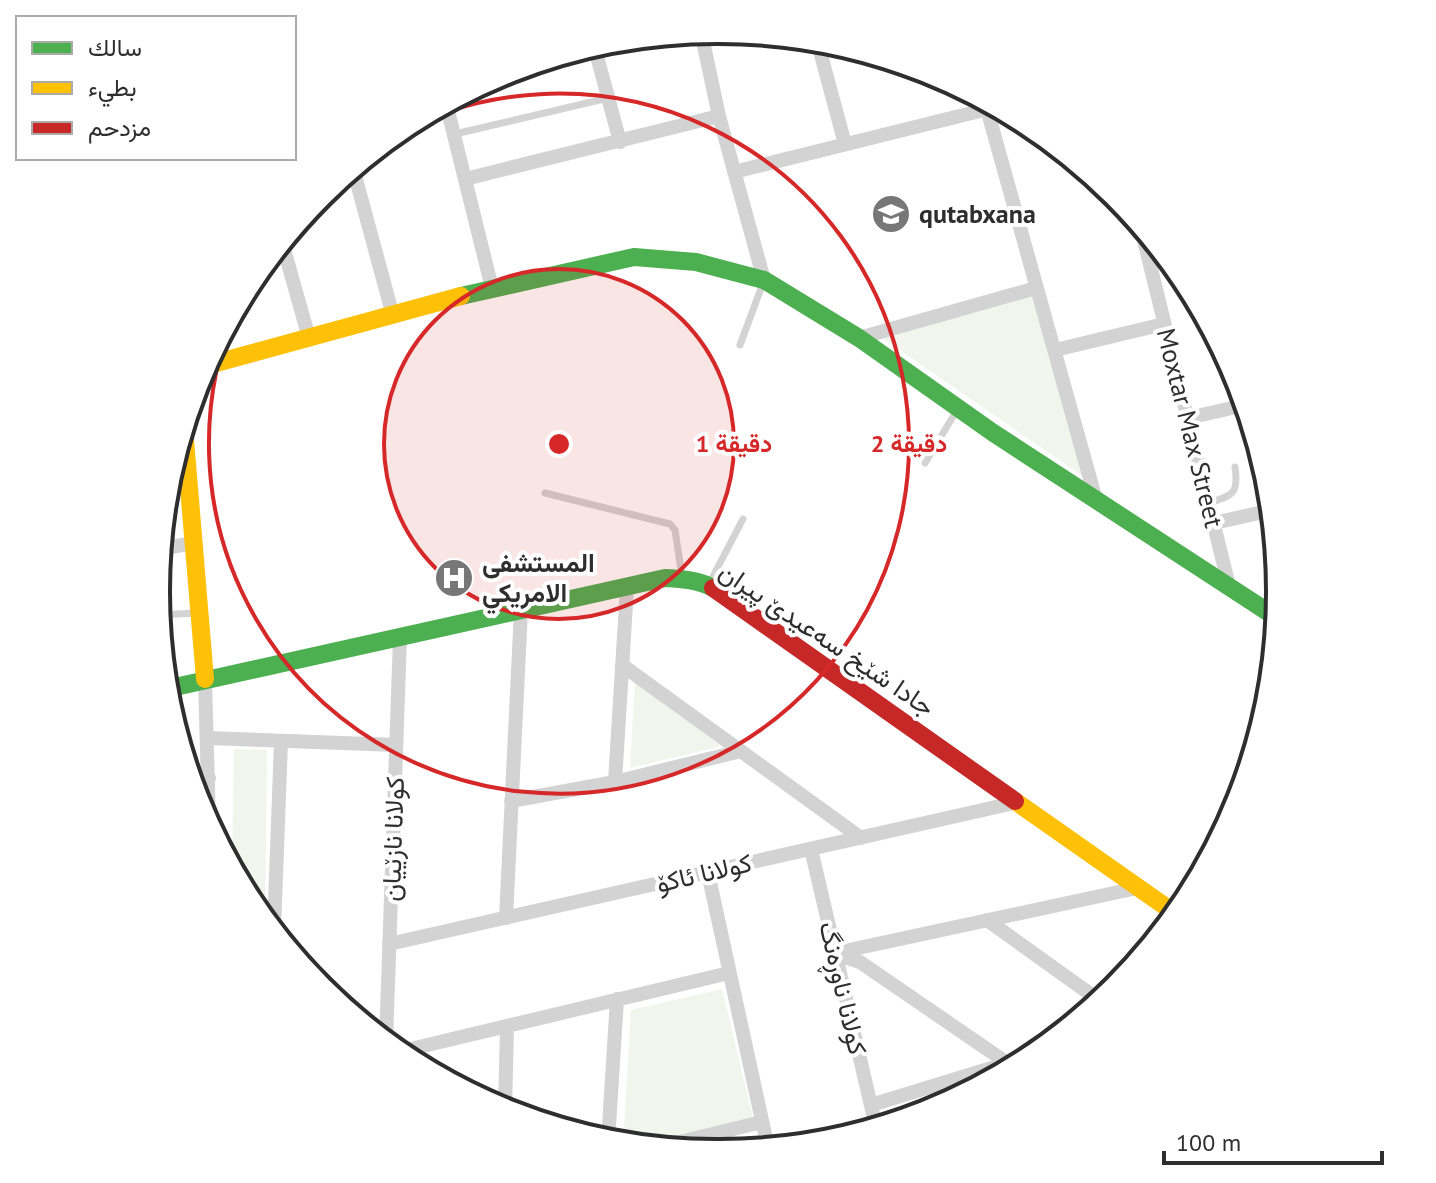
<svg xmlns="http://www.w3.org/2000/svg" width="1436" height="1183" font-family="'PT Sans',Vazirmatn,sans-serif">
<rect width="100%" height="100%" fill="#fff"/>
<path fill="#f1f5ec" d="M1032,296l52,181 -202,-139z
M635,681l86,65 -91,22z
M234,749l33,1 -2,170 -14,-17 -19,-36z
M722,989l31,129 -115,27 -15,-1 8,-134z"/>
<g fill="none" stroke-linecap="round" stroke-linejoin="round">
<path stroke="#d3d3d3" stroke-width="7" d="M455,134l153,-36
M740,345l23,-62
M925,463l32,-53
M545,493l125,31 5,6 7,47
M1209,503c24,-8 30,-9 26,-36
M709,584l34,-65
M159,615l38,-2"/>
<path stroke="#d3d3d3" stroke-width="14" d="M701,32l18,84 45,164
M817,40l28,104
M594,45l26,97
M446,103l46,185
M987,109l109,391
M353,168l40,148
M734,172l262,-65
M465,179l254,-63
M1140,224l89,362
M282,242l27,96
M859,338l177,-50
M1055,350l109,-26
M1188,418l57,-13
M1214,523l58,-13
M161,549l32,-6
M622,665l239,173
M205,679l4,145
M208,738l188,7
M192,782l17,-4
M615,782l12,-194
M511,801l104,-19 126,-31
M811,849l65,278
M708,873l60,275
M506,918l15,-308
M987,920l113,81
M274,931l7,-190
M389,944l629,-142
M835,953l302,-65
M836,954l24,8 153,105
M386,1042l14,-405
M398,1052l331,-79
M871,1105l137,-42
M505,1111l2,-85
M608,1142l9,-143
M659,1147l103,-25"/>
<path stroke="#4caf50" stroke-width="18" d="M461,296l173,-39 62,5 68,18 95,58 133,94 285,186
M166,689l499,-111c16,1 34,2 48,10"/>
<path stroke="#ffc107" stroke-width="18" d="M205,366l256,-70
M184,428l21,251
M1015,801l161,113"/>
<path stroke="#c62828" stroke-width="18" d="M713,588l302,213"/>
</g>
<circle cx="559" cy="444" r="175" fill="#d62828" fill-opacity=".12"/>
<g fill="none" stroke="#d62828" stroke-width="4">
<circle cx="559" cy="444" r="175"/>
<path d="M392 136A350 350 0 1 1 238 304"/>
</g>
<defs>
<symbol id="school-disc" viewBox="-11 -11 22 22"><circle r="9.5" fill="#777" stroke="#fff"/><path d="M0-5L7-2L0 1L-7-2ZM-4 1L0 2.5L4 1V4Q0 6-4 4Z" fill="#fff"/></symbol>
<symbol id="hospital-disc" viewBox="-11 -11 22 22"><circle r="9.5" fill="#777" stroke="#fff"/><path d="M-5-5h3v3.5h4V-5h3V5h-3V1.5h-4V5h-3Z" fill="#fff"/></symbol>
</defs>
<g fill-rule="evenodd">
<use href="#school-disc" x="869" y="192" width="44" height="44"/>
<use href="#hospital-disc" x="432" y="556" width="44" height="44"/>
</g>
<g text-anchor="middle" stroke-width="8" stroke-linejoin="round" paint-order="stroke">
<g font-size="26" font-weight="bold" fill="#2e2e2e" stroke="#fff" text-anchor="start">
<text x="919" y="223">qutabxana</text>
<text x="482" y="572">المستشفى<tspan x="482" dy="30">الامريكي</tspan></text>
</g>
<g font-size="26" fill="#2e2e2e" stroke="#fff">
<text transform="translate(1190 428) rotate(76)" y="9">Moxtar Max Street</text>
<text transform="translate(827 639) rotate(34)" y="9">جادا شێخ سەعیدێ پیران</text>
<text transform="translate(393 839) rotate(-88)" y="9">کولانا نازێیان</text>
<text transform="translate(704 873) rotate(-13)" y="9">کولانا ئاکۆ</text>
<text transform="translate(843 988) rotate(77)" y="9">کولانا ناوڕەنگ</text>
</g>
</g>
<path d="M0 0H1436V1183H0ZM717 44H719A547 547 0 0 1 1266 591V592A547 547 0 0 1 719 1139H717A547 547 0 0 1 170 592V591A547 547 0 0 1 717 44Z" fill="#fff" fill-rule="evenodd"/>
<path fill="none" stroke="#2e2e2e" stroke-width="4" d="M717 44H719A547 547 0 0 1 1266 591V592A547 547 0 0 1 719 1139H717A547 547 0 0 1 170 592V591A547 547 0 0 1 717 44Z"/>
<circle cx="559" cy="444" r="12" fill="#d62828" stroke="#fff" stroke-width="4"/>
<g font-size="24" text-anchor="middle" font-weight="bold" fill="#d62828" stroke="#fff" stroke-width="8" stroke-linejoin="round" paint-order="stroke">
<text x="734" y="452">1 دقيقة</text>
<text x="909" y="452">2 دقيقة</text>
</g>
<rect x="16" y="16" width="280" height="144" fill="#ffffff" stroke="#ababab" stroke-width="2"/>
<rect x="32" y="42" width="40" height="12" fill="#4caf50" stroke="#ababab" stroke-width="2"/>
<text x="88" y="56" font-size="24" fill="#2e2e2e">سالك</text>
<rect x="32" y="82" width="40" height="12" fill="#ffc107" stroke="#ababab" stroke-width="2"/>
<text x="88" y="96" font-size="24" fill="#2e2e2e">بطيء</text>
<rect x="32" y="122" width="40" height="12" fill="#c62828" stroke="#ababab" stroke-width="2"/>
<text x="88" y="136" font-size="24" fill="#2e2e2e">مزدحم</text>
<path d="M1164 1151v12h218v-12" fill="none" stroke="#2e2e2e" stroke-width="4"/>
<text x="1176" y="1151" font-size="24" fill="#2e2e2e" stroke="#ffffff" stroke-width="6" paint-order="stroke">100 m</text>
</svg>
